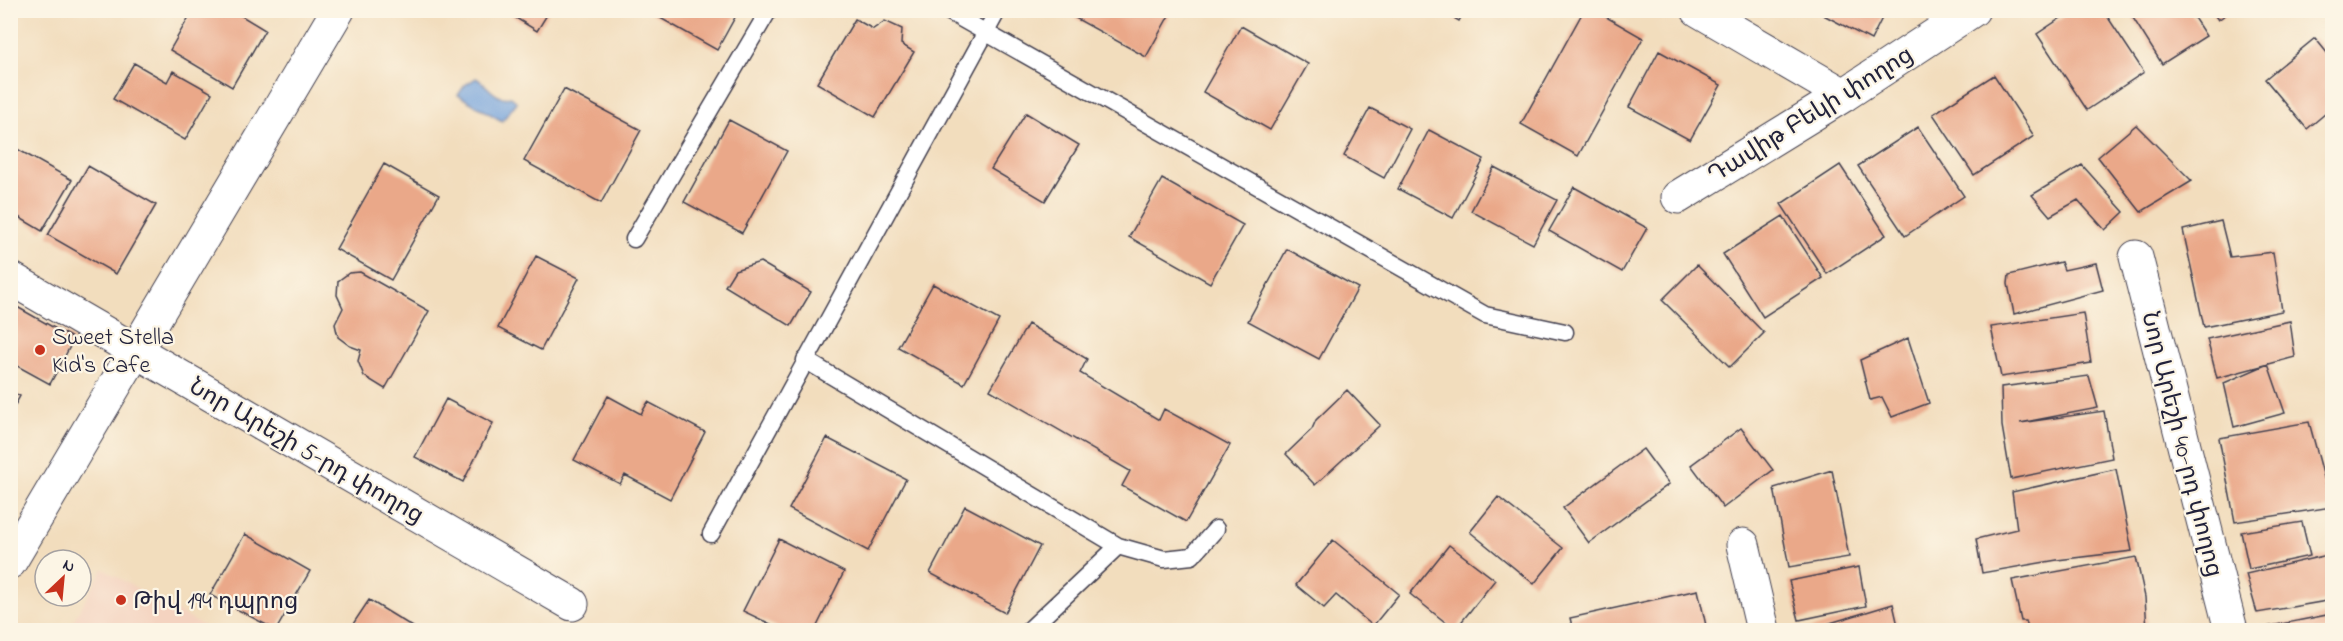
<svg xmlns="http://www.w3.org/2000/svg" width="2343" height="641" font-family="'Indie Flower','Noto Sans Armenian',sans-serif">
<rect width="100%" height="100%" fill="#fcf5e5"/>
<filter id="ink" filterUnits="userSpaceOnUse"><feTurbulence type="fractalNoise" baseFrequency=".0167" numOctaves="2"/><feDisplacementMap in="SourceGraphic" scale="12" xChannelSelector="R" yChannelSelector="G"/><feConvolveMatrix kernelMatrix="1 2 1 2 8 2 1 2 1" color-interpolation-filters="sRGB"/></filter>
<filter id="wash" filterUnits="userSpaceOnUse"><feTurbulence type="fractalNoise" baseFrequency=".008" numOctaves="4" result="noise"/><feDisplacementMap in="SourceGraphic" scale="24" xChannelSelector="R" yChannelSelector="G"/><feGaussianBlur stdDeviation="1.35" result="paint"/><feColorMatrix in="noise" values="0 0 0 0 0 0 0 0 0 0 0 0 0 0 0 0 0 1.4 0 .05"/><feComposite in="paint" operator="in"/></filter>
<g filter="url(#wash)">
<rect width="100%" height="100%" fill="#f2ddbd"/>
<path fill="#f4d3c0" d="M103,569l107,61h-142z"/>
<path fill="#73a2dc" stroke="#4a628c" stroke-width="1.5" d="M476,78c13,7 18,23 35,19l6,5 -15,19 -44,-26 7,-10z"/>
<g id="blocks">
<path fill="#eaa889" d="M193,10h39l33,20 -33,57 -62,-37z
M503,10h47l-13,21z
M646,10h93l-22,40z
M1070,10h102l-26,47 -78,-43z
M1440,10h25l-6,11z
M1584,10h10l49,28 -65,118 -57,-32z
M1814,10h72l-15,30z
M2073,10h30l41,62 -57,38 -50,-76z
M2128,10h61l17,26 -44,28z
M2211,10h21l-14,10z
M855,19l18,10 12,-8 17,8 -1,15 13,8 -39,65 -58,-34z
M1241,26l67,38 -38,66 -67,-38z
M2315,38l17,21v49l-25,21 -42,-50z
M1659,51l62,34 -31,55 -61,-33z
M134,63l33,19 6,-11 39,22 -27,47 -72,-41z
M1994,75l40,61 -60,39 -41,-61z
M564,89l77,41 -40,73 -77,-42z
M1370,108l40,21 -26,49 -40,-22z
M1026,113l53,32 -34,56 -54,-32z
M729,120l58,31 -45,82 -58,-31z
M2136,125l56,56 -51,31 -43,-55z
M1918,127l46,69 -59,40 -47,-70z
M1429,130l55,29 -31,59 -55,-29z
M10,145l62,35 -30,51 -32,-19z
M384,164l55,31 -48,85 -55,-31z
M1840,165l46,70 -59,39 -46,-70z
M2082,165l42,47 -19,18 -27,-30 -28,16 -18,-21z
M88,166l68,39 -40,69 -68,-39z
M1494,167l63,33 -24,44 -62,-33z
M1162,179l81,46 -33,58 -81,-46z
M1574,187l73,41 -25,44 -73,-41z
M1783,216l40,62 -60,39 -40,-63z
M2221,221l9,36 43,-5 9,59 -78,16 -21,-97z
M1287,249l71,39 -39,71 -71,-38z
M536,256l43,22 -38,72 -43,-22z
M760,262l51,30 -20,34 -66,-40 10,-16z
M2061,262l3,8 32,-7 7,27 -89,24 -6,-30 1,-9z
M1697,265l67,68 -34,34 -68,-67z
M360,272l69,39 -44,78 -21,-13 -6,-15 3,-11 -11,-4 -12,-9 -3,-13 8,-16 -6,-13 1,-14 11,-8z
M933,284l66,36 -35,64 -66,-37z
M10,303l64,36 -24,45 -40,-22z
M2083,313l8,50 -90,14 -10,-50z
M2290,321l5,36 -78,21 -10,-39z
M1028,324l59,35 -7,14 79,47 5,-11 66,36 -44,77 -64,-36 8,-15 -140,-81z
M1908,338l21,65 -37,14 -10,-20 -12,3 -10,-40z
M2268,364l17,49 -51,14 -10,-44z
M2089,376l9,32 -78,15 84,-12 8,47 -101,21 -9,-53 -1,-39z
M1347,390l33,35 -65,60 -29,-31 26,-25 4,-9z
M10,391l10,5 -10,18z
M608,396l33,18 7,-12 57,30 -35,67 -45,-24 -5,9 -46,-24z
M446,399l47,24 -30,59 -48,-25z
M2309,422l23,85 -97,15 -16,-84z
M1741,428l32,42 -50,38 -32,-43z
M827,438l79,41 -38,72 -79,-42z
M1643,449l26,35 -80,59 -26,-35z
M2116,469l16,82 -75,9 -75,13 -6,-34 41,-10 -5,-37z
M1832,470l17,87 -60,10 -15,-79z
M1498,497l65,51 -29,36 -64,-52z
M965,506l75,40 -35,67 -75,-40z
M2302,522l8,34 -61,13 -8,-37z
M245,534l65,37 -34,59 -66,-35z
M779,539l65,33 -29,58h-32l-40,-19z
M1333,540l66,54 -26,32 -37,-31 -12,13 -28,-23z
M1449,545l46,35 -40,50 -45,-36z
M2332,554v46l-75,13 -11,-39z
M2136,557l9,40 2,33h-118l-3,-9h-5l-9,-41z
M1859,567l7,39 -67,14 -10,-39z
M1698,590l9,40h-134l-3,-12z
M369,600l49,30h-69z
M1893,604l6,26h-92z
M2327,615l3,15h-63l-1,-3z"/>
</g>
</g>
<g filter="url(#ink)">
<use href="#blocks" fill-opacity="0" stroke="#413e4e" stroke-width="1.5"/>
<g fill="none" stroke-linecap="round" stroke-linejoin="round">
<defs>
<path id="service" d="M946,10l539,305 80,17
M634,239l135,-229
M805,360l313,186 46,13 28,-3 24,-27
M711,534l287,-524
M1029,630l89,-84"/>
<path id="minor" d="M1698,10l146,85
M1678,197l166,-102 129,-85
M2136,257l95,373
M10,278l562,326
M1743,545l20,85"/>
<path id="tertiary" d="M10,562l328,-552"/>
</defs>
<use href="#service" stroke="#413e4e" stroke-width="19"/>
<use href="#minor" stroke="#413e4e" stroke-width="35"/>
<use href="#tertiary" stroke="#413e4e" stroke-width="35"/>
<use href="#service" stroke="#fff" stroke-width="16"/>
<use href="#minor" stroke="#fff" stroke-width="33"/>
<use href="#tertiary" stroke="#fff" stroke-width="33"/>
</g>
</g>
<g fill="#c8321e" stroke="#fcf5e5" stroke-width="2">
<circle cx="40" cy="350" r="6"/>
<circle cx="121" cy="600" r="6"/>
</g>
<g text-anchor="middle" stroke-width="4.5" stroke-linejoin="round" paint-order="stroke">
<g font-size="24" fill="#22223b" stroke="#fcf5e5">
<text transform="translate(1810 114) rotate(-32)" y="8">Դավիթ Բեկի փողոց</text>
<text transform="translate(2183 444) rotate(76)" y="8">Նոր Արեշի 40-րդ փողոց</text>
<text transform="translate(307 450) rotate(30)" y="8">Նոր Արեշի 5-րդ փողոց</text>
</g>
<g font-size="24" fill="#22223b" stroke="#fcf5e5" text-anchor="start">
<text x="52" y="344">Sweet Stella<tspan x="52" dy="28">Kid's Cafe</tspan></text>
<text x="133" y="608">Թիվ 194 դպրոց</text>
</g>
</g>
<rect width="2343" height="641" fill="none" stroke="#fcf5e5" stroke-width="36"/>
<g transform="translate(63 578) rotate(26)"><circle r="28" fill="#fcf5e5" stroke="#a5a1a1" stroke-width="1.5"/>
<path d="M0-4.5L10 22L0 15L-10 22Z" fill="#c8321e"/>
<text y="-9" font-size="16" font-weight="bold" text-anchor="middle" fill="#22223b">N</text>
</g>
</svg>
